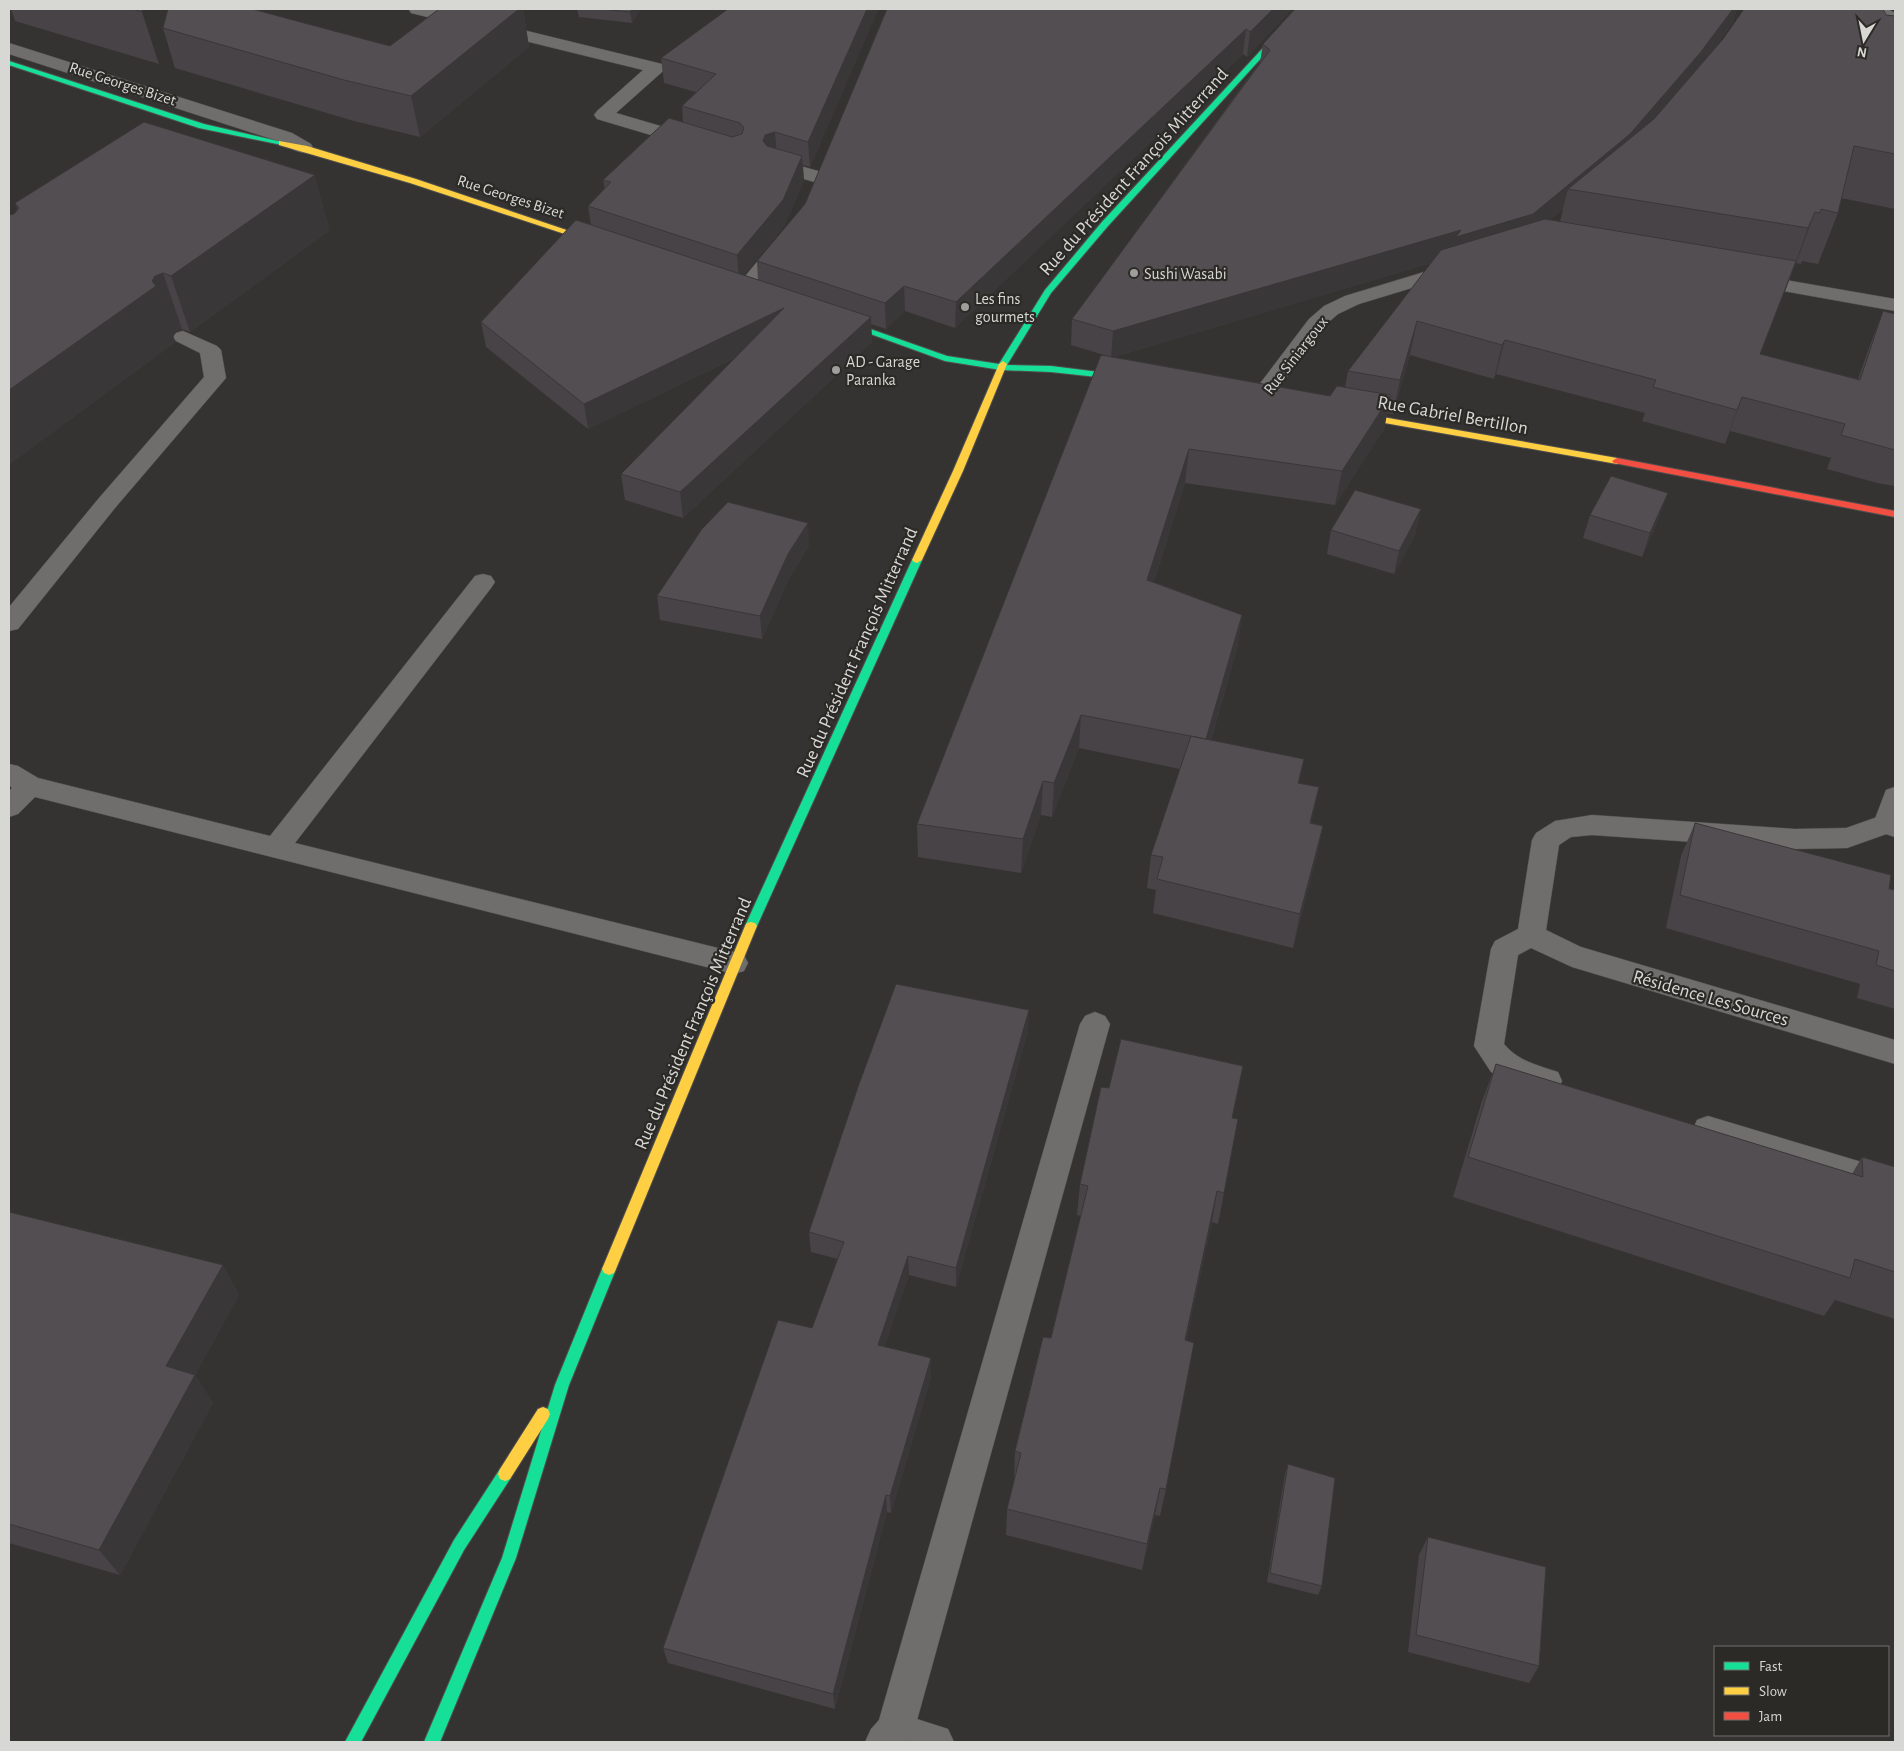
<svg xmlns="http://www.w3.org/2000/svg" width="1904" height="1751" font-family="'Alegreya Sans',sans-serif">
<rect width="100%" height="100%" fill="#353331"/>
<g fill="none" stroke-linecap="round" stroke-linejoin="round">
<defs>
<path id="lane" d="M409,9h28l225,55 3,4 -3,4 -46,41 82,24 2,4 -2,4 -7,2 -94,-28 -3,-4 3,-4 46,-41 -232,-57z
M9,43l283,90 19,11 2,4 -2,4c-13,3 -22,-5 -33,-11l-269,-87z
M776,159l49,14 2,4 -2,4 -7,2 -49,-14 -2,-4 2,-4z
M1751,274l144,25v12l-151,-27 -3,-4 3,-4z
M183,331l34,15 4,4 5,28 -111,130 -97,121 -9,2v-24l90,-109 105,-121 -4,-24 -24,-12 -3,-4 3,-4z
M483,574l8,2 4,6 -4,6 -196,255 439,109 10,3 4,8 -4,8 -10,3 -699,-177 -17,17 -9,3v-26l3,-3 -3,-3v-21l9,2 20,12 232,58 205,-260z
M1886,814l9,3v14l-48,17 -52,1 -203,-14 -21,2 -12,8 -13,85 35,17 314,93v24l-323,-97 -41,-19 -13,7 -14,89c14,17 33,21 54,28l4,9 -4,9 -11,3 -33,-9 -23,-12 -17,-26 17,-97 4,-8 23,-12 14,-89 4,-7 19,-12 37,-6 203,14 51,-1z
M1708,1116l187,56v26l-198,-60 -4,-9 4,-9z
M895,1712l53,17 6,13h-73l-5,-11 6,-13z"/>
<path id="street" d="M1869,9h19l7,4v12c-9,-2 -22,-8 -26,-16z
M783,237l7,2 3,4 -3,4 -39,47 -7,2 -7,-2 -3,-4 3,-4 39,-47z
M1454,263l7,2 3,4 -3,4 -102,31 -21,10 -15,13 -55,76 -8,2 -8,-2 -3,-5 60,-79 15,-13 21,-10z
M1895,787v50l-19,-6 -3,-7 13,-34z
M1095,1012l10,4 5,8 -196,707 -5,11h-44l6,-13 8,-9 201,-696 5,-8z"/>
<path id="fast" d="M1299,9h7l-198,217 -57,67 -44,72 44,1 80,10 4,3 -1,2 -83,-9 -50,-2 -56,-9 -113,-41 1,-2h6l108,38 52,8 46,-74 57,-68z
M9,61l195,63 82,19 -4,2 -83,-17 -190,-63z
M917,557l5,3 -165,366 -2,3h-8l-2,-3 167,-366z
M609,1263l5,2 2,4 -47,116 -53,173 -76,184h-16l78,-184 53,-173 47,-116 2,-4z
M505,1467l5,2 2,5 -2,5 -46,71 -103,192h-16l109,-202 46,-71z"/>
<path id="slow" d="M279,141l28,5 109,33 189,64 -7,2 -188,-62 -131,-38z
M1003,361l4,3 -44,107 -41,89 -5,3 -3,-1 -2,-2 41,-89 46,-107z
M1348,411l269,47 5,3 -5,3 -272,-48 -1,-2z
M751,922l4,1 2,3 -141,343 -2,4 -5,2 -5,-2 -2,-4 143,-343 2,-3z
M543,1407l5,2 2,5 -2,5 -38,60 -5,2 -5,-2 -2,-5 2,-5 38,-60z"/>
<path id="jam" d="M1617,458l278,53v6l-281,-54 -2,-2z"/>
</defs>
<use href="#lane" stroke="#51504e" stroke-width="1"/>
<use href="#street" stroke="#51504e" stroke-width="1"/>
<use href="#fast" stroke="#51504e" stroke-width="2"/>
<use href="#slow" stroke="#51504e" stroke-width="2"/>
<use href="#jam" stroke="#51504e" stroke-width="2"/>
<use href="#lane" fill="#6f6e6c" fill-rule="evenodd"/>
<use href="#street" fill="#6f6e6c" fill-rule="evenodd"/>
<use href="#fast" fill="#16e098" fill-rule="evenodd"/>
<use href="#slow" fill="#ffcf43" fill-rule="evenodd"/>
<use href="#jam" fill="#f24e42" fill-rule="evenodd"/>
</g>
<path fill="#474347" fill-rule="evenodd" d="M11,9h130l18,55 -144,-43z
M439,9h84l6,38 -109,90 -66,-16 -179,-53 -12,-40 227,18z
M577,9h63l-8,14 -53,-6z
M878,9l-68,158 -7,-2 1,16 -20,45 -40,49 14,5 -1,-19 48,-57 487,-195 -45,48 -4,-3 -288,274 -50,-17 -19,18 -15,-5 1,18 -189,176 -58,-18 -4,-26 114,-116 -147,71 -102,-82 -5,-25 110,-97 -3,-19 17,-17 -2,-9 80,-58 -1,-16 14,-14 -32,-9 -3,-25z
M1295,9h442l-4,13 -20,28 173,-35 9,1v193l-54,-11 -3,15 -20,51 -16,-3 -1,3 -5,-1 -36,91 98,25 12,-34 13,-34 12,3v172l-18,-3 -50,-14 4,-11 -101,-27 -5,13 -83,-23 3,-8 -149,-39 -2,5 -84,-24 -17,59 -6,-1 -3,16 -49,76 -150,-22 -31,99 88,33 -5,34 -26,91 93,19 -5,24 13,40 11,3 -7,33 -23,89 -140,-35 3,-23 -9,-2 4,-33 29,-86 -101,-21 -27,69 -11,-2 -20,58 -103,-16 -1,-33 187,-469 -33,-10 1,-26 188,-257 3,-18zM1563,209l-3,13 -10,-2zM1431,263l-83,108 -3,16 -15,9 -216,-39z
M15,203l315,27 -140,102 -8,-3 -8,3 -1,3 2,8 -161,-129 4,-4z
M1590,515l70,1 -18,41 -59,-19z
M1331,530l85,3 -22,41 -67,-20z
M809,546l-19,31 -28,62 -102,-19 -3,-24z
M1695,823l200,67v119l-38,-11 3,-14 -194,-56 15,-72z
M1028,1031l-72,256 -47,-12 -25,72 47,30 -40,136 -4,-1 -52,197 -167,-46 -5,-15 149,-320 26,-69 -27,-7 -2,-20z
M1496,1064l356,110 10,-17 33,10v152l-60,-19 -11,16 -371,-119 28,-93z
M1233,1118l-9,75 -6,31 -6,-2 -26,119 -20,148 -6,27 -5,-1 -13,55 -136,-35 1,-26 8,-30 -1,-1 1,-27 36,-113 30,-122 -4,-1 3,-31z
M9,1212l214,53 16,30 -44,80 18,28 -93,172 -111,-32z
M1288,1464l34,122 -4,9 -51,-13 18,-108z
M1428,1537l111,129 -10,17 -121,-31 11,-97z"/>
<path fill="#3a3739" d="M519,9h4l6,38 -109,90 -9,-41z
M632,9h8l-8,14 -2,-11z
M867,9h11l-68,158 -2,-25z
M1273,9h19l-45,48 3,-25z
M1730,9h7l-4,13 -40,56 -70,81 -55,30 -5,20 -36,30 -76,18 -340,101 2,-27z
M1246,29l-3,25 -288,274 1,-26z
M775,132l2,25 -10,3 -4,-19 2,-6z
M802,156l2,25 -20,45 -45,55 -2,-26z
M315,175l15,55 -140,102 -19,-56z
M1815,212l-19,51 -7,17 19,-52z
M1796,261l-12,33 -37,94 13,-34z
M163,273l19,56 -8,3 -1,3 2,8 -166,122v-75l143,-109 3,-5z
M904,286l1,25 -19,18 -1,-26z
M784,308l2,25 -198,96 -4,-25z
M871,317l1,25 -189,176 -3,-26z
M1417,321l-7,34 -17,59 7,-34z
M1505,340l-9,34 -2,5 8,-34z
M1391,395l-7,34 -49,76 7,-34z
M1742,397l-12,34 -5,13 12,-34z
M1189,449l-4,34 -41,131 3,-34z
M1668,493l-8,23 -18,41 8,-24z
M1421,509l-5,24 -22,41 5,-23z
M808,523l1,23 -19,31 -28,62 -2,-23 28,-62z
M1242,615l-5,34 -36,124 5,-34z
M1081,715l-2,33 -27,69 2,-34z
M1043,781l-2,34 -20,58 2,-34z
M1319,787l-7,34 -9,35 7,-33z
M1323,826l-7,33 -23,89 7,-34z
M1029,1010l-1,21 -72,256v-19z
M1217,1191l-5,31 -32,147 5,-29z
M908,1256l1,19 -30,89 -1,-19z
M223,1265l16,30 -44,80 18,28 -93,172 -21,-25 67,-184z
M931,1358v19l-40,136 -1,-17z
M1160,1488l-5,27 -13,55 5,-26z
M886,1495l1,17 -52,197 -2,-15z"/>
<path fill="#534e52" stroke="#3a3739" d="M132,9h9l2,3z
M168,9h84l138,37 49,-37h80l-108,87 -67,-16 -181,-52z
M601,9h31l-2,3z
M728,9h139l-59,133 -33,-10 -10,3 -2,6 4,5 35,10 -19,44 -46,55 -149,-49 23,-24 -8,-2 66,-62 63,19 10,-3 2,-6 -4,-5 -58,-17 34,-32 -55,-16z
M887,9h386l-23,23 -4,-3 -290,273 -52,-16 -19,17 -128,-42 48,-57z
M1295,9h438l-33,44 -70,81 -97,80 -77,23 5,-7 -348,101 -41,-12 198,-269 -7,-6z
M1744,9h139l3,6 9,1v138l-41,-8 -16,67 -17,-4 -1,4 -5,-1 -7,16 -240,-39 86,-70 69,-80z
M144,122l171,53 -144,101 -8,-3 -8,3 -3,5 4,5 -147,104v-175l5,-1 5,-6 -4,-5z
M1545,219l251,42 -36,93 100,26 23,-69 12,3v136l-54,-15 4,-11 -103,-27 -5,13 -84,-23 3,-7 -151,-40 -3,5 -85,-24 -17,59 -52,-9 93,-121z
M576,220l295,97 -191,175 -59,-18 163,-166 -200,96 -103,-82z
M1101,355l229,41 7,-10 54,9 -49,76 -153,-22 -42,131 95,35 -36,124 -125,-24 -27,68 -11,-2 -20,58 -106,-15z
M1611,476l57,17 -18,40 -60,-18z
M1355,490l66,19 -22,42 -68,-21z
M728,502l80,21 -20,31 -28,62 -103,-20 45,-67z
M1191,736l113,23 -6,24 21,4 -9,36 13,3 -23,88 -143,-35 6,-22 -12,-2z
M1695,823l196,52 -2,14 6,1v81l-19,-6 3,-14 -199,-56z
M896,984l133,26 -73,258 -48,-12 -30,89 53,13 -41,138 -4,-1 -53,199 -170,-46 115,-328 34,8 32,-86 -35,-10 50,-148z
M1121,1039l122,27 -11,52 6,1 -14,74 -7,-2 -32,149 9,3 -28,146 -6,-1 -13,56 -140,-35 14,-56 -6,-2 28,-114 8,1 37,-152 -8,-2 21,-97 8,1z
M1496,1064l367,113 -1,-20 33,10v105l-40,-13 -5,19 -382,-121z
M9,1212l214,53 -57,101 29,9 -96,175 -90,-26z
M1288,1464l47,14 -13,108 -52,-13z
M1428,1537l118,30 -7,99 -123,-31z"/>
<g fill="#9e9e9b" stroke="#2c2a26" stroke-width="2">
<circle cx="1134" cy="273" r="5"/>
<circle cx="965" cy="307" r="5"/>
<circle cx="836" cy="370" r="5"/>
</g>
<g text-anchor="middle" stroke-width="4.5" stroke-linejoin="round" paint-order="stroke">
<g font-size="16" fill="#d7d7d4" stroke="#2c2a26">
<text transform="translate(123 83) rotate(18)" y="6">Rue Georges Bizet</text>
<text transform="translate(511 196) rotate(18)" y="6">Rue Georges Bizet</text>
<text transform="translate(1295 355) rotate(-52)" y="6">Rue Siniargoux</text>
</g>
<g font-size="16" fill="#d7d7d4" stroke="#2c2a26" text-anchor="start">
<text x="1144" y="279">Sushi Wasabi</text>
<text x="975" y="304">Les fins<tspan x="975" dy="18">gourmets</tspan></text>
<text x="846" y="367">AD - Garage<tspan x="846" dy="18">Paranka</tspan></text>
</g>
<g font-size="19" fill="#d7d7d4" stroke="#2c2a26">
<text transform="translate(1133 171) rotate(-48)" y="7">Rue du Président François Mitterrand</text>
<text transform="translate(1453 414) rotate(10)" y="7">Rue Gabriel Bertillon</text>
<text transform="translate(856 652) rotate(-66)" y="7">Rue du Président François Mitterrand</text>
<text transform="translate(1711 997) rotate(16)" y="7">Résidence Les Sources</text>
<text transform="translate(692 1023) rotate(-67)" y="7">Rue du Président François Mitterrand</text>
</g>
</g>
<rect width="1904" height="1751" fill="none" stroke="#d7d7d4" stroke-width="20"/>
<rect x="1714" y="1646" width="175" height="90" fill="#2c2a26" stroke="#706f6c"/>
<rect x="1724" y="1662" width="25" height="8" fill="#16e098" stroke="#706f6c"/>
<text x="1759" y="1671" font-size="15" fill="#d7d7d4">Fast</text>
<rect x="1724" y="1687" width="25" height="8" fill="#ffcf43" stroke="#706f6c"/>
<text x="1759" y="1696" font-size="15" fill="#d7d7d4">Slow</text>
<rect x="1724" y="1712" width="25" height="8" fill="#f24e42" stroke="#706f6c"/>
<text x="1759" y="1721" font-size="15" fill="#d7d7d4">Jam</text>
<g transform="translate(1864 40) rotate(190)" stroke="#2c2a26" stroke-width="4" paint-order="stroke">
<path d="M0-4L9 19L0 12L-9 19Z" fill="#d7d7d4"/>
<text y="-8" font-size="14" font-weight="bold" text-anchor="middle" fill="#d7d7d4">N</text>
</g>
</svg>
